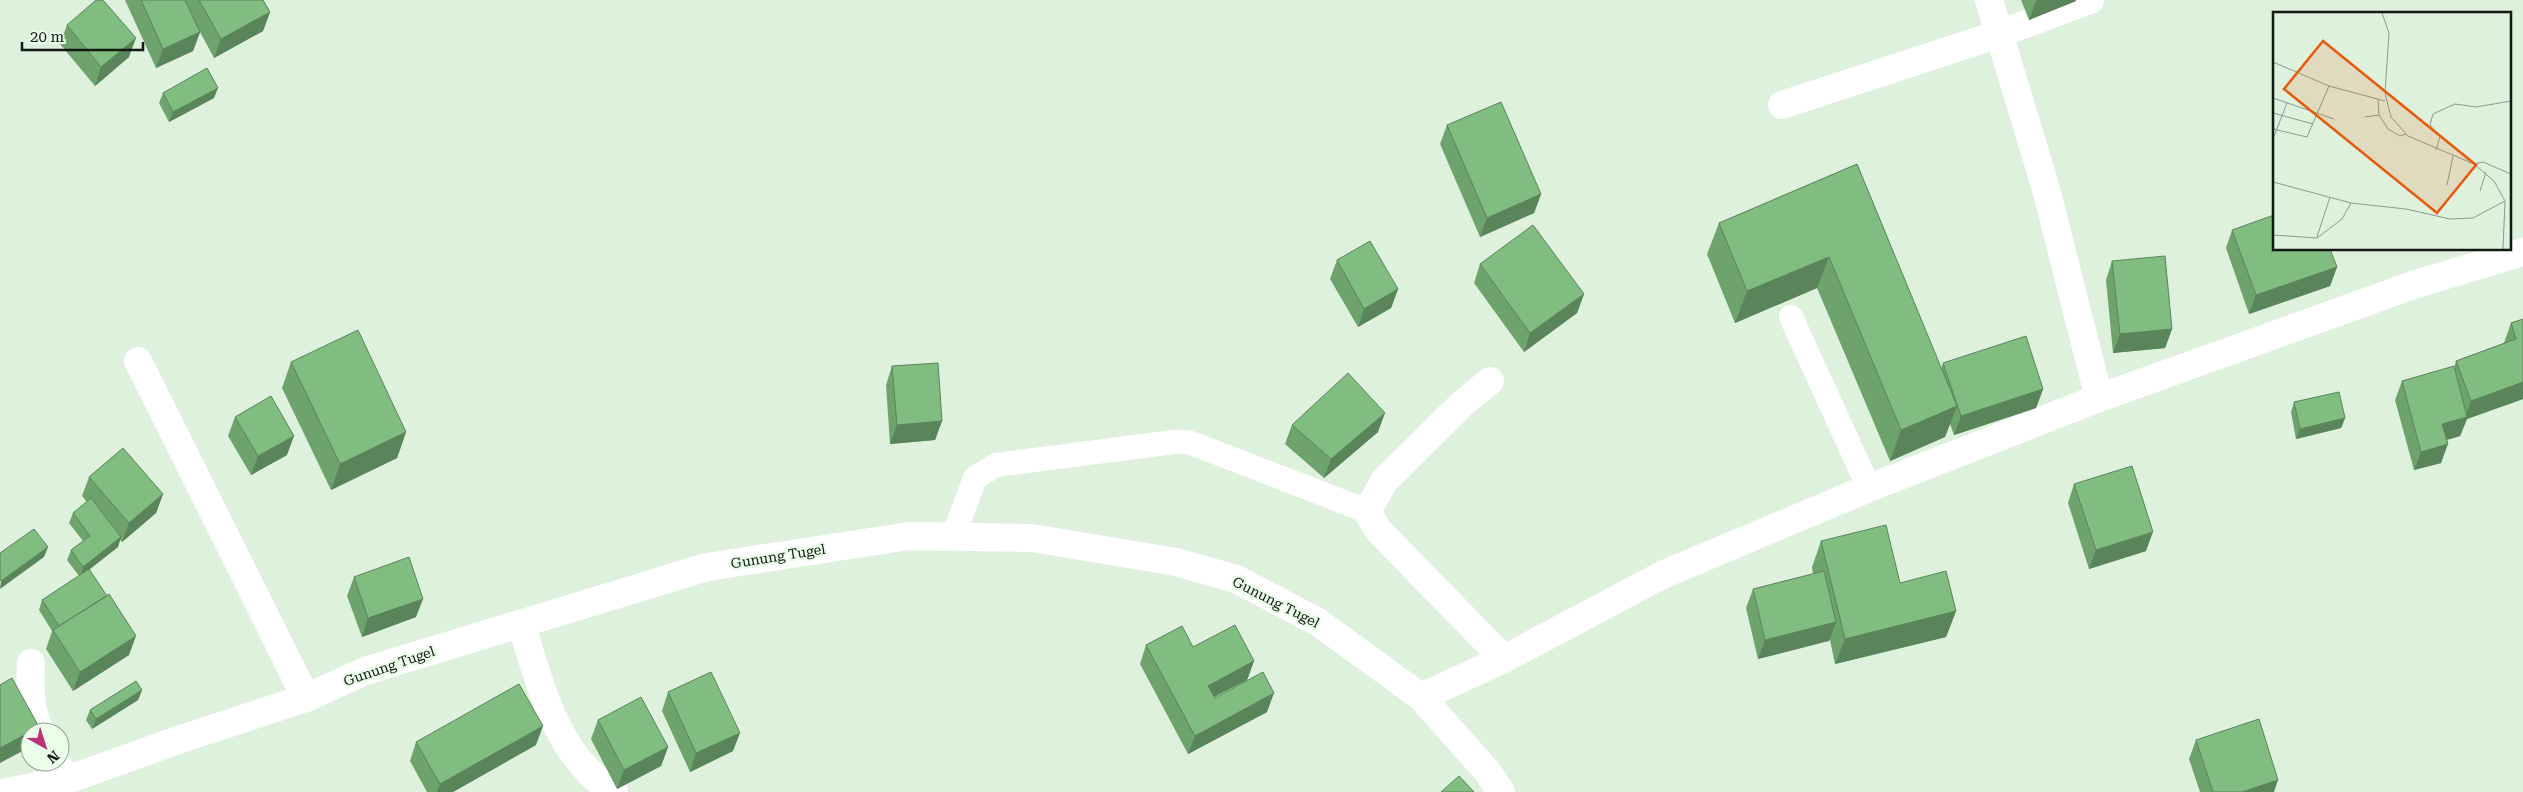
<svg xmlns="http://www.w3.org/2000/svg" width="2523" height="792" font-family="'Roboto Serif',serif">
<rect width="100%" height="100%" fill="#def1dd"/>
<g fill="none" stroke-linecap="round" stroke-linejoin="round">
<path stroke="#fff" stroke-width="24" d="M1791,317l78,171
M953,537l22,-59 21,-13 178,-23h14l11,4 168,65"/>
<path stroke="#fff" stroke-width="28" d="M1989,0l57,189 53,209
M1782,105l217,-71 91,-34
M138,361l168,337
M1490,381l-28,23 -77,76 -18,31 12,20 125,128
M521,624c17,52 29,109 69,149 7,7 16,13 24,19
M31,663c-1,24 -2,47 10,69
M1421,697l83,-38 158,-84 207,-87 230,-90 317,-114 107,-32
M56,762l11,18"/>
<path stroke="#fff" stroke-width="28" d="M7,792l60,-12 111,-40 128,-42 59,-27 342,-104 202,-31 123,2 144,24 60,17 82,43 103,75 66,74 14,21"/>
</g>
<path fill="#6fa36e" d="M125,0h138l7,12 -7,19 -49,27 -14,-26 -7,19 -37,17z
M2021,0h55v1l-47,19z
M67,25l62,32 -34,29 -35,-42z
M163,93l51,5 -45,24 -10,-19z
M1447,125l94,69 -7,19 -54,24 -40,-93z
M1857,164l84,205 2,-6 100,26 -7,19 -82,27 -4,-11 -5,13 -55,24 -73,-173 -82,35 -28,-69 12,-31z
M2232,230l105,37 -7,19 -81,28 -23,-66z
M1337,260l61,29 -7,19 -33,19 -28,-48z
M2112,261l60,68 -7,19 -52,5 -7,-73z
M1480,264l104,30 -7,19 -53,39 -50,-69z
M2523,319v80l-56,20 -7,17 -13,4 -6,23 -27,7 -19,-70 7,-19 52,-13 2,-7 48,-18 7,-20z
M291,362l115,70 -9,26 -66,32 -49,-102z
M892,366l50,55 -7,19 -45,4 -4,-59z
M2294,402l51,16 -4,10 -45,11 -5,-27z
M235,417l52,38 -36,20 -23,-39z
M1292,425l86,7 -54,46 -39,-34z
M89,477l74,17 -7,19 -34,29 -2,-2 -2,7 -29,22 40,86 -56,36 -27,-42 6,-18 -13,-21 3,-10 37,-24 -12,-16 4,-10 12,-9 -14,-18 4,-10 14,-11 -5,-6z
M2074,484l72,67 -57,18 -21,-66z
M1821,541l79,42 56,28 -10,26 -111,27 -5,-24 -72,19 -12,-51 7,-19 60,-15 -1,-7z
M354,577l62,40 -54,20 -15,-41z
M1146,645l47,2 61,14 -7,19 -33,17 1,1 52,14 -79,42 -48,-90z
M142,690l-4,10 -46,29 -6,-9 4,-10z
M668,692l65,59 -43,21 -28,-61z
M598,720l70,27 -7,19 -44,23 -26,-50z
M2196,740l78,52h-74l-11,-33z
M416,742l120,3 -83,47h-26l-17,-31z"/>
<path fill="#5a845a" d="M2039,0h37v1l-47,19 7,-19z
M270,12l-7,19 -49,27 7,-19z
M200,32l-7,19 -37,17 7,-19z
M136,38l-7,19 -34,29 6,-19z
M218,88l-4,10 -45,24 4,-10z
M1541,194l-7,19 -54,24 7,-19z
M1829,257l-12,31 -82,35 12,-32z
M2337,267l-7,19 -81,28 7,-19z
M1398,289l-7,19 -33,19 6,-18z
M1584,294l-7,19 -53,39 6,-19z
M2172,329l-7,19 -52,5 7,-19z
M2523,382v17l-56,20 -7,17 -25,7 7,-19 23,-6 6,-17z
M2043,389l-7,19 -82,27 7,-19z
M1957,406l-12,31 -55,24 11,-31z
M1385,413l-7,19 -54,46 7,-19z
M2345,418l-4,10 -45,11 4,-10z
M942,421l-7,19 -45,4 7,-19z
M406,432l-9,26 -66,32 9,-26z
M294,436l-7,19 -36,20 7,-19z
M2448,444l-7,19 -27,7 7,-18z
M163,494l-7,19 -34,29 7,-19z
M2153,532l-7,19 -57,18 7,-19z
M121,537l-3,10 -38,30 3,-10z
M48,547l-4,10 -44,32 1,-8z
M423,599l-7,18 -54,20 6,-19z
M1956,611l-10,26 -111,27 10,-25z
M1836,622l-7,19 -71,18 7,-19z
M136,636l-7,19 -56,36 7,-19z
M1254,661l-7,19 -46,24 7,-18z
M142,690l-4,10 -46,29 4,-10z
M1274,693l-7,19 -79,42 7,-18z
M543,726l-7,19 -83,47h-16l3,-8z
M39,727l-2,5h-7v15l-30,16v-15z
M740,733l-7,18 -43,21 6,-19z
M668,747l-7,19 -44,23 7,-19z
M2278,780l-4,12h-32z"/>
<path fill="#81bd80" stroke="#5a845a" d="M96,0h7l33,38 -35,29 -34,-42z
M141,0h44l15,32 -37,17z
M199,0h64l7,12 -49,27z
M207,68l11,20 -45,24 -10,-19z
M1501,102l40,92 -54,24 -40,-93z
M1857,164l100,242 -56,24 -72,-173 -82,34 -28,-68z
M2274,215v34h56l7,18 -81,28 -24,-65z
M1533,225l51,69 -54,39 -50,-69z
M1370,241l28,48 -34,20 -27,-49z
M2165,256l7,73 -52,5 -8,-73z
M2523,319v63l-52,19 -15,-40 60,-22 -5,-16z
M358,330l48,102 -66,32 -49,-102z
M2026,336l17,53 -82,27 -18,-53z
M938,363l4,58 -45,4 -5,-59z
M2454,366l13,51 -25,7 6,20 -27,8 -19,-71z
M1348,373l37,40 -54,46 -39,-34z
M2339,392l6,26 -45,11 -6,-27z
M271,396l23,40 -36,20 -23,-39z
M123,448l40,46 -34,29 -40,-46z
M2132,466l21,66 -57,18 -22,-66z
M91,498l30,39 -38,30 -12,-17 19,-14 -17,-23z
M1886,525l14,58 46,-12 10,40 -111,28 -24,-98z
M34,529l14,18 -47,34 -1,-1v-27z
M409,557l14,42 -55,19 -14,-41z
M89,569l18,27 -48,30 -17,-26z
M1824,571l12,51 -71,18 -12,-51z
M109,594l27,42 -56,36 -27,-42z
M1235,625l19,36 -46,25 7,12 48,-26 11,21 -79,43 -49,-91 36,-19 11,21z
M711,672l29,61 -44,20 -28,-61z
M12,678l27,49 -39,21v-63z
M136,681l6,9 -46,29 -6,-9z
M519,684l24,42 -103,58 -24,-42z
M641,697l27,50 -44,23 -26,-50z
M2259,719l19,61 -36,12h-29l-17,-52z
M1459,776l15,16h-33z"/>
<g text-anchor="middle" stroke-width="5" stroke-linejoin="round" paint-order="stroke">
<g font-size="14" fill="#121912" stroke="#ebfeea">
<text transform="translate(778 556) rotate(-9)" y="5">Gunung Tugel</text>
<text transform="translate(1276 602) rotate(27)" y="5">Gunung Tugel</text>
<text transform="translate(389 666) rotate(-19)" y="5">Gunung Tugel</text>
</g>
</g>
<g transform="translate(2273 12)">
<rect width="238" height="238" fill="#def1dd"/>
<path fill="none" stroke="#8c9b8c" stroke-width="1" d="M109,1l7,20 -4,60 6,24 17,19 66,28 20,17 11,20 -2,48M0,50l56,24 56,15M0,86l61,21M0,101l40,11M106,103l9,14 12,7 6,-2M92,105l14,-2 -1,-16M0,117l34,8 22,-51M0,127l14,-36M163,138l4,-13 -10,-12 3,-11 22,-10 21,3 35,-6M201,152l9,-2 28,12M0,170l78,21 55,6 44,10 23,-1 32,-17M174,173l6,-29M207,179l6,-19M0,223l44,3 25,-19 9,-16M44,225l13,-40"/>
<path fill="#e8590c" fill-opacity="0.15" stroke="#e8590c" stroke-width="2.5" d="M50,29l153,124 -39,48 -153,-124z"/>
<rect width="238" height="238" fill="none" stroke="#121912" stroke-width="2.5"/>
</g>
<g transform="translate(45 747) rotate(141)"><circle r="24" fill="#ebfeea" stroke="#94a294"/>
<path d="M0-4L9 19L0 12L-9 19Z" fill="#ba3477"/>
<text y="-8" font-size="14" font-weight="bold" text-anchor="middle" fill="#121912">N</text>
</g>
<path d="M22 42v8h121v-8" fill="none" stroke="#121912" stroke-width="2.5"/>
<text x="30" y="42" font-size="15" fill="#121912" stroke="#ebfeea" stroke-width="4" paint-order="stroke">20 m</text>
</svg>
